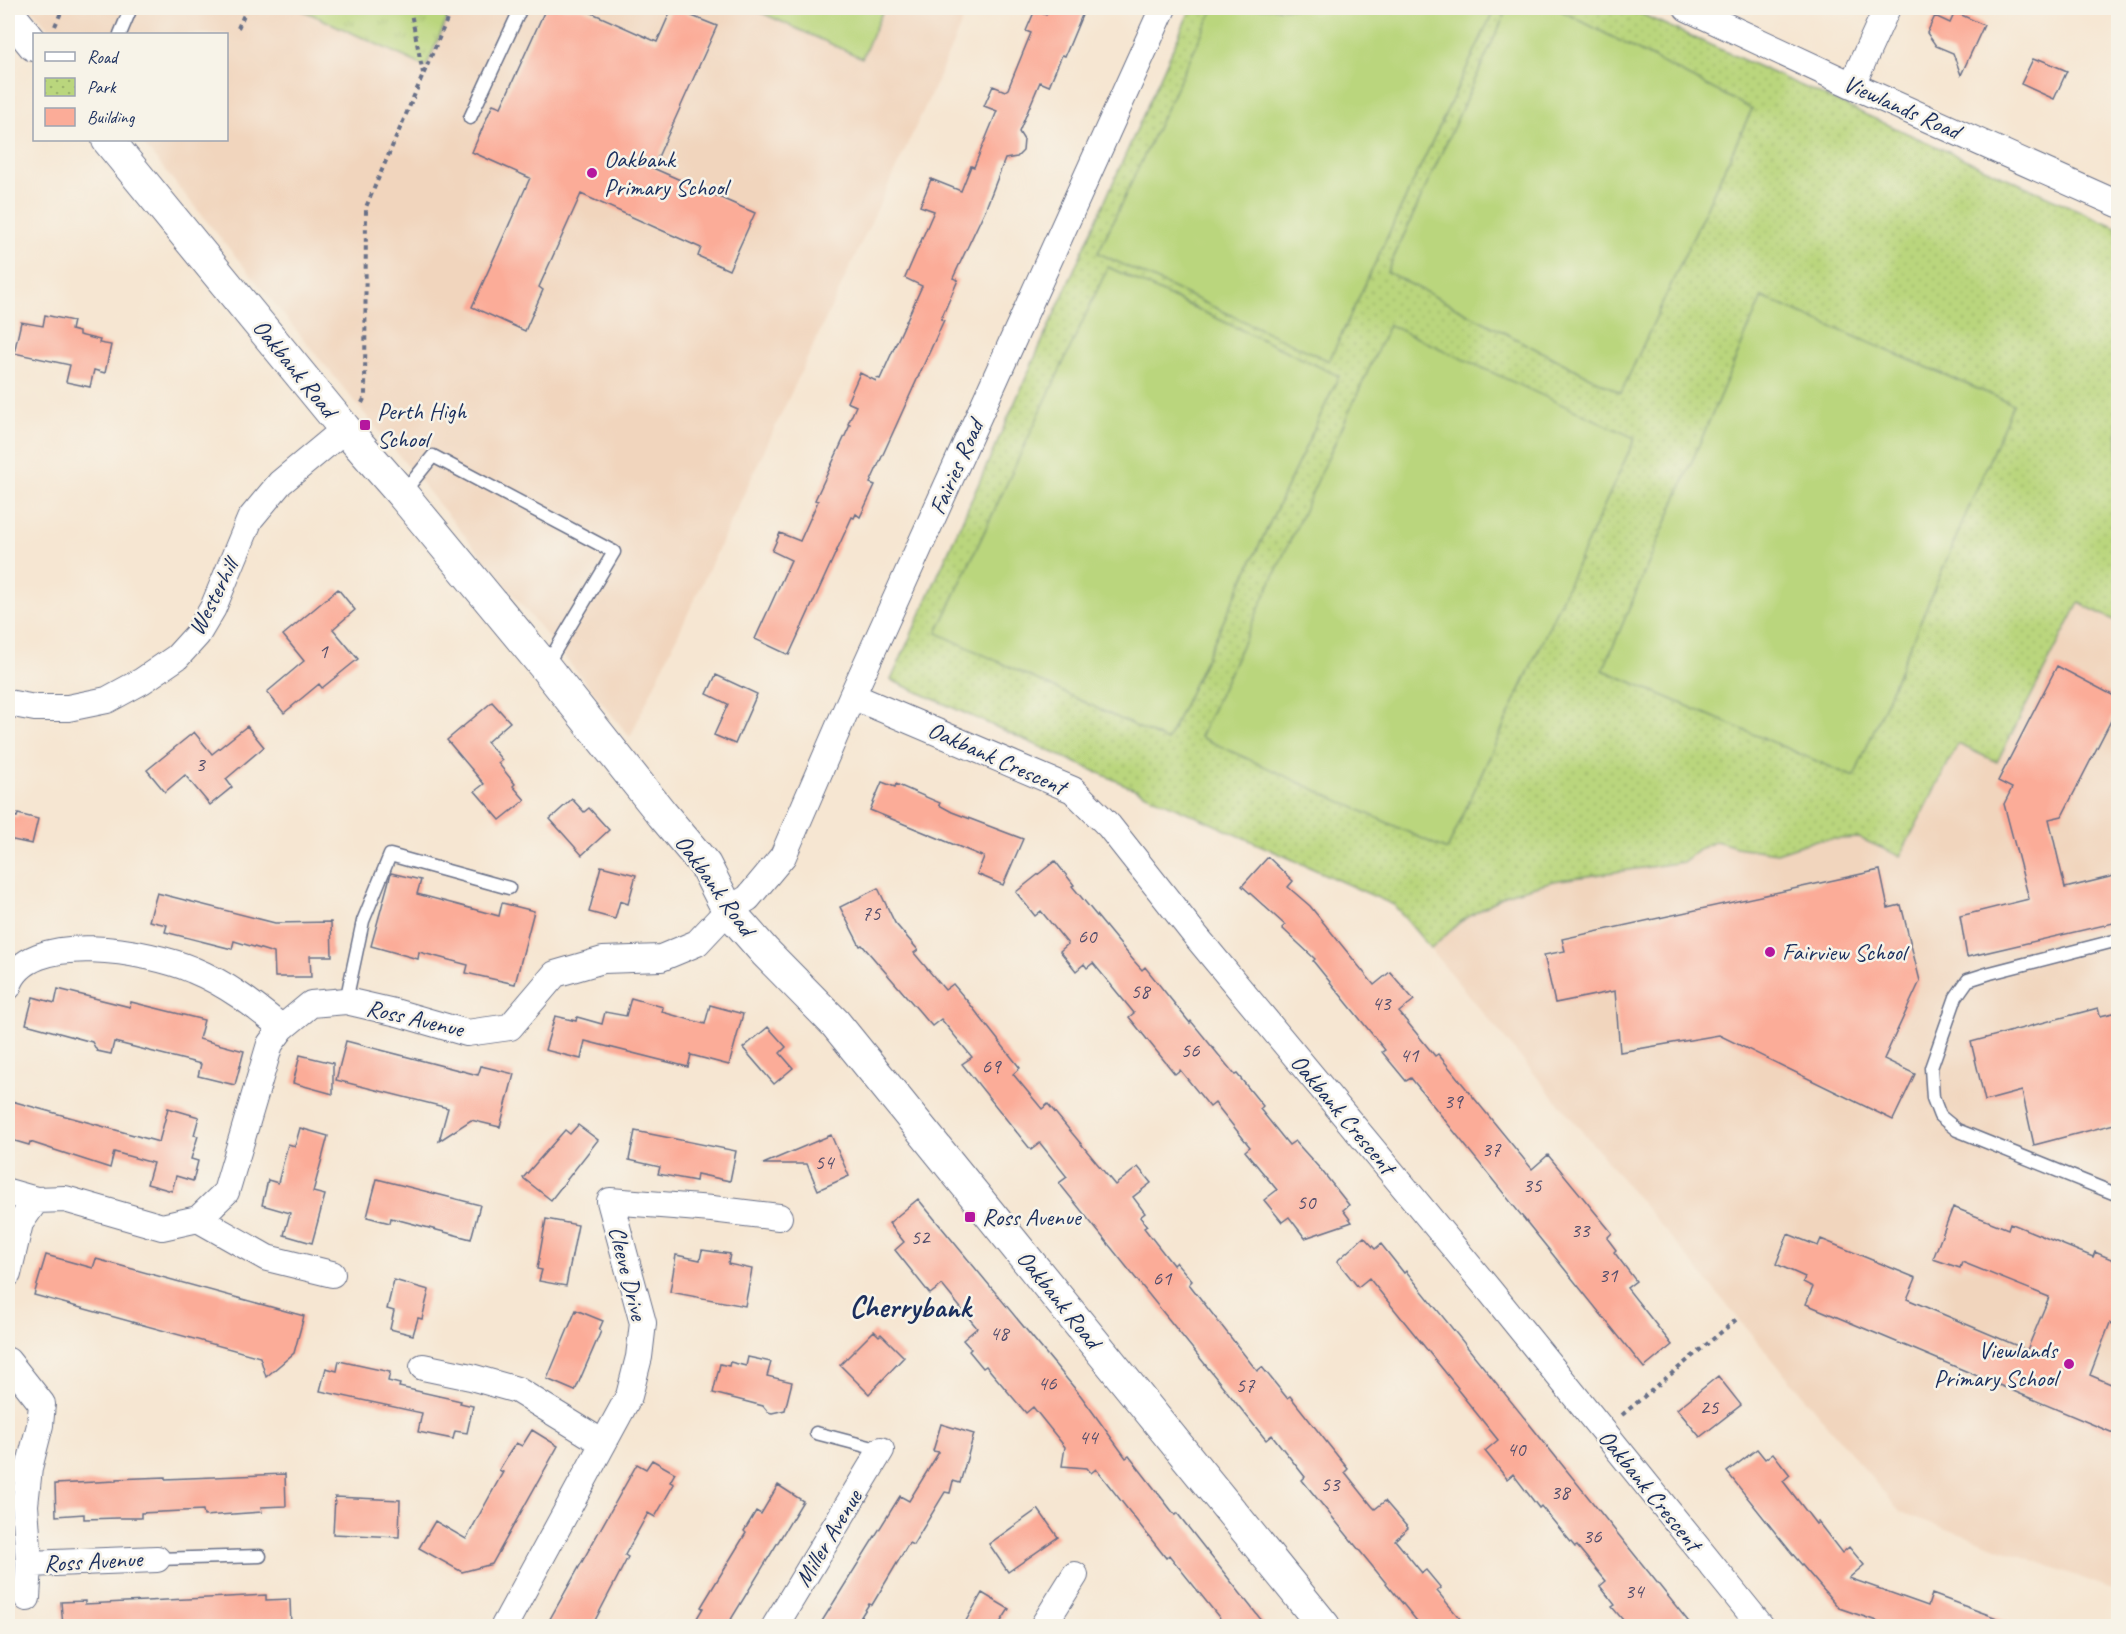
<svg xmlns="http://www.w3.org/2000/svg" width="2126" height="1634" font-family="Caveat,sans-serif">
<defs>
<pattern id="grass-tufts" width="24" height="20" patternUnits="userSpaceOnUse" patternTransform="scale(1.5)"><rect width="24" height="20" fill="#bad67d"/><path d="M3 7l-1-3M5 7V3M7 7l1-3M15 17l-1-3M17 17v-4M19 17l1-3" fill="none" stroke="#9fb86e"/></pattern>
<pattern id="park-dots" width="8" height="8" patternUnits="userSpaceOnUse" patternTransform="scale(1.5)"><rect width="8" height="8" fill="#bad67d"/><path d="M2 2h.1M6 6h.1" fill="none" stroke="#9fb86e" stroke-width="1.8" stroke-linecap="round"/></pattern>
</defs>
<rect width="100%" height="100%" fill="#f7f3e8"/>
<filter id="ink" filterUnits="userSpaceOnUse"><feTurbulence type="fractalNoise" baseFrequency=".0167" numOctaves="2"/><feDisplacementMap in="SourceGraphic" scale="12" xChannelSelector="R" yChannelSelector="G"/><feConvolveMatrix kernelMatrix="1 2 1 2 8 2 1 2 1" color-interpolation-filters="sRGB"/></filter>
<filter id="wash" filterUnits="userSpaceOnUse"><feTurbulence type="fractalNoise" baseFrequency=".008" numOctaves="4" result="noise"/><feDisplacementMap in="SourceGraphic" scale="24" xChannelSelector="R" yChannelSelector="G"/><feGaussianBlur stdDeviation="1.35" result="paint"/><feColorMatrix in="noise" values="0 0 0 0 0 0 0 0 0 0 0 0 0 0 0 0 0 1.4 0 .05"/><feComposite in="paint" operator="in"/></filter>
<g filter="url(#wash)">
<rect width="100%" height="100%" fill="#f6e6d2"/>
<path fill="#f1d5bd" d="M31,8h937l-36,84 -302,645 -490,-597h86v-106h-173z
M1191,8h437l490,220v1363l-218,-79 -506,-606 -503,-226z"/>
<path fill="url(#grass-tufts)" stroke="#6a826e" stroke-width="1.5" d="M298,8h154l-26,59z"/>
<path fill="url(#park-dots)" stroke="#6a826e" stroke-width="1.5" d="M1191,8h437l490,220v394l-39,-19 -82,159 -39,-18 -58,112 -41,-18 -43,2 -39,13 -41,-6 -20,-6 -15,7 -18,14 -130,19 -46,13 -47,28 -29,27 -37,-44 -503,-225z"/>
<path fill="#bad67d" stroke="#6a826e" stroke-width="1.5" d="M751,8h133l-22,50z
M1214,8h281l-166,353 -231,-108z
M1508,8h48l196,101 -131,284 -234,-121z
M1108,267l231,109 -172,365 -230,-108z
M1762,297l251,107 -159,373 -251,-107z
M1389,325l246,113 -188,412 -247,-113z"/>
<g id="blocks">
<path fill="#fbac98" d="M546,8h35l76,34 15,-34 45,18 -64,142 102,45 -26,57 -31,-14 3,-8 -120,-54 -42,93 4,3 -18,41 -53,-24 58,-129 -58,-26 21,-48 8,3z
M1049,8h36l-20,48 -3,-1 -13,31 -9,-4 -21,50 5,8 -1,11 -6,6 -12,2 -19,49 -33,70 5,2 -17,39 3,1 -74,163 5,2 -15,32 -4,-3 -2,4 -2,-1 -63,138 -34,-16 36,-79 -19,-9 8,-18 20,8 18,-40 -3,-1 35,-75 -2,-1 8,-18 -9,-4 13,-29 16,8 1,-3 3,1 42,-93 -17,-8 29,-67 -14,-5 11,-27 30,12 10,-25 3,1 23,-56 -13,-5 9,-20 12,5 3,-2 23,-56 -5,-2 9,-21 11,5z
M1955,12l29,13 -23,50 -8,-22 -17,-7 -9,-13 8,-17 15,7z
M2033,59l5,2 1,-2 28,12 -13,28 -33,-15z
M45,315l28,6 -2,9 8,2v3l21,5 -1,3 12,2 -6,28 -11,-3 -4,17 -24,-5 4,-17 -56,-12 7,-31 22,4z
M338,589l17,21 -22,19 25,30 -36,29 -3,-4 -35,29 -17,-21 37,-31 -21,-26z
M2057,666l61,32v9l-56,109 -13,3 16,69 53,-13v47l-151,35 -7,-41 69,-17 -25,-95 8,-16 -14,-7z
M716,675l41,19 -22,50 -21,-9 14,-31 -21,-10z
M492,702l18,20 -23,20 15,18 -4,3 17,21 -2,2 12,14 -25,20 -25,-29 9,-7 -37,-44z
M247,726l17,21 -38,32 6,8 -22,18 -25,-30 -20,17 -18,-22 47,-38 18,22z
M882,782l13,5 1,-3 44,19 -1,2 13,7 71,27 -20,46 -26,-11 7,-17 -114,-47z
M572,799l12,13 5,-4 20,22 -27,25 -32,-36z
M18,814l20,5 -6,25 -24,-5v-24l9,2z
M1268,857l25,24 -5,6 22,19 64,79 16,-13 24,28 -15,12 36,44 3,-2 94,115 16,-14 64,78 -5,5 9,12 -2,2 22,29 -9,7 45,57 -28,23 -233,-290 -5,3 -24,-29 3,-2 -72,-89 2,-2 -33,-31 3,-3 -43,-39z
M1055,861l19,24 -2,1 62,75 8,9 3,-3 45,56 1,-2 44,54 2,-1 26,32 -3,3 29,36 6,-4 27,30 27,34 -6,5 9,12 -47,16 -16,-21 -7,5 -18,-22 13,-10 -32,-39 5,-4 -35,-44 -5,4 -30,-37 -5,4 -46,-57 5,-4 -41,-50 -6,5 -3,-4 -8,7 -16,-20 8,-7 -27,-33 -6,5 -19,-24z
M601,866l35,9 -8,29 -8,-3 -5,18 -26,-7z
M1880,870l8,38 13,-3 19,76 -36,78 31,15 -22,46 -174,-85 -99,17 -5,-61 -60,12 -11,-48 21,-4 -3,-12z
M391,873l30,7 -4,14 82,22 3,-13 32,8 -19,73 -49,-11 2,-8 -49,-13 -1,7 -47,-13z
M878,888l17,35 23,27 -4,3 31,37 8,-6 16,19 51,65 -7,6 29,35 6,-5 67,81 23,-18 13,16 -18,14 12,16 -5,4 7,9 -3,2 29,37 3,-3 16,19 -3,3 68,87 5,-4 25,31 3,-2 58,73 -3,3 27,34 3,3 10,-8 23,27 -13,12 27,33 4,-3 15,18 -4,3 29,35h-45l-119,-146 3,-3 -33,-42 -6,5 -207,-257 8,-6 -27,-34 -9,7 -69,-86 10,-7 -31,-38 -9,7 -70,-81 -2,1 -20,-39z
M157,893l118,30 56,-1 1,34h-22l1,21h-36l-1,-24 -40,-12 -2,8 -67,-17 2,-7 -18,-4z
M58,989l72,18 1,-5 73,18 -5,19 45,12 -9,34 -37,-9 3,-12 -87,-22 -3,12 -14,-3 -5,-9 -66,-18 7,-27 22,6z
M631,998l32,9 -1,5 43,12 5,-19 33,9 -14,51 -38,-10 -3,12 -103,-26 -4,18 -36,-9 10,-34 21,5 1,-4 25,7 3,-12 21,4z
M2098,1008l2,8 18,-4v111l-84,22 -12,-54 -37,10 -14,-59z
M768,1027l18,20 -6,6 13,15 -19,16 -31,-36z
M346,1041l132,34 3,-9 33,8 -14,53 -29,-7 -32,21 9,-33 -112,-28z
M300,1055l33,8v31l-40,-11z
M8,1100l151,42 9,-34 31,9 -5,18 4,1 -7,23 7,2 -5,20 -17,-5 -4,15 -25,-7 6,-21 -39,-11 -4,16 -80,-26 -1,3 -21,-6z
M578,1125l20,15 -47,60 -28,-22 42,-48 5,4z
M300,1128l28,8 -15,56 12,3 -13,48 -28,-8 6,-22 -28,-8 6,-25 10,3 10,-39 7,2z
M635,1131l101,20 -6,30 -33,-7 -1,7 -38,-7 2,-7 -31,-7z
M831,1135l18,41 -31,14 -11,-26h-44z
M377,1179l103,26 -9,34 -80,-21 -1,5 -23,-6z
M918,1199l163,197 45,62 3,-2 46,59 2,-2 89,113h-40l-57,-71 -3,3 -70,-89 -5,4 -4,-5 -25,-2 3,-19 -32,-40 -7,6 -40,-47 -3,2 -14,-17 2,-2 -8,-9 14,-12 -35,-43 -12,9 -35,-44 9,-8 -15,-19z
M1953,1207l55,22 2,-6 83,34 2,-5 23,10v64l-8,-3 -20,52 28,12v48l-312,-131 7,-17 -10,-5 2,-5 -29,-13 12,-30 30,12 3,-7 95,39 -9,21 120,51 22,-53 -87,-35 -2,6 -27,-9z
M546,1219l32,6 -12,61 -27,-5 3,-11 -5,-1z
M1364,1237l11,12 6,-5 23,29 2,-2 286,355h-64l-16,-19 3,-2 -15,-19 6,-5 -29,-35 -2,1 -34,-41 -2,2 -26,-34 -6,5 -22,-28 13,-11 -41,-51 1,-1 -89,-110 -11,9 -21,-26z
M702,1250l28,4 -2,10 24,5 -7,37 -75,-14 6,-37 24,5z
M46,1255l47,13 3,-9 208,57 -10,37 -28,24 -6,-20 -226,-62z
M394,1280l35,10 -7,29 -4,-1 -5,17 -23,-6 4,-18 -7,-2z
M576,1310l27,11 -4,9 2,1 -26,60 -28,-12z
M874,1331l5,5 2,-2 23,23 -35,37 -29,-29z
M748,1357l23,5 -4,14 25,6 -7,28 -13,3 -4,-1 -5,-6 -50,-13 7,-29 9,2 1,-4 16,4z
M339,1361l51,11 -2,9 12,3 -1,3 62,14 -1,2 13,3 -6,27 -12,-2 -2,8 -35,-7 4,-19 -102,-22 6,-23 11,3z
M1718,1376l23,29 -41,32 -23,-28z
M941,1424l33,10 -14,49 -7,-2 -3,12 -5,-1 -32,53 -4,-2 -37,62 -3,-1 -14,22h-36l81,-130 9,5 30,-49 -6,-1z
M532,1430l26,16 -66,118 -30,8 -43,-24 16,-27 31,18 37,-67 -4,-2 9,-15 8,-12 6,3z
M1757,1449l8,10 8,-6 17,22 -7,6 33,43 2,-2 24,31 7,-6 15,18 -15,13 79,28 4,-12 81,30 -1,2h-121l-52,-18 -49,-57 -63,-79z
M652,1460l23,13 -5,9 4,2 -19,33 -7,-4 -23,42 3,2 -36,69h-46l91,-162 9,5z
M285,1474l1,32 -25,1 1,5 -58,4 -1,-6 -62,3v5h-23l-34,1v-5l-28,2 -1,-32 61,-3v-2l49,-2v2z
M778,1485l25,16 -76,125h-15l-15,-8 6,-10 -2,-1 45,-74 -2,-2 12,-20 5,3z
M335,1497l65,3 -1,37 -66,-3z
M1038,1509l20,28 -50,35 -19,-28z
M982,1593l27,16 -11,17h-35z
M266,1595v5l24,-1 1,27h-228l-2,-24 24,-1v3z"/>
</g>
</g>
<g filter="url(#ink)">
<use href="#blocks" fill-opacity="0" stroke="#686f87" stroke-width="1.5"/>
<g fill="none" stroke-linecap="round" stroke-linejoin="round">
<defs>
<path id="service" d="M120,34l11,-26
M470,118l51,-110
M403,493l30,-37 181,96 -68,114
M2118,940l-128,33 -22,7 -12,17 -25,71 2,30 7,18 17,14 161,65
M346,1001l17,-80 27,-66 119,33
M816,1433l65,17
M157,1559l103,-3"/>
<path id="minor" d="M1687,8l165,77 266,119
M1852,85l35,-77
M852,696l221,94 36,36 86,109 295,356 271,335
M8,703l27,5h33l39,-8 35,-19 35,-24 20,-22 16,-27 37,-89 30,-36 65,-54
M8,987c18,-60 144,-35 185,-17 34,14 61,35 89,58
M8,1192l28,8
M198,1219l69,39 65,16
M8,1274l12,-51 16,-23 29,-1 97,28 36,-8 28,-27 44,-148 12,-16 29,-24 35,-3 52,12 69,20 43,-6 45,-53 48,-14 58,-2 36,-15 31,-33 20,-12 35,-42 69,-160 311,-688
M8,1361l34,43 -2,21 -11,43 -4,37 4,59 -2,34
M423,1367l48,10 46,13 86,53
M29,1564l128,-5
M504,1626l125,-230 10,-39 4,-34 -33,-122 102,8 67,8
M775,1626l106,-176
M1043,1626l32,-51"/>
<path id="tertiary" d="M8,13l26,32
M108,140l237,289 57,65 143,173 117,147 43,51 23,45 37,42 70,71 489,603"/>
</defs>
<use href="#service" stroke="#686f87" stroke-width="15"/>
<use href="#minor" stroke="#686f87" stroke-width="28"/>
<use href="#tertiary" stroke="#686f87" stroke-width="34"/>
<path stroke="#686f87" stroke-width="4" stroke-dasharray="4.5 4.5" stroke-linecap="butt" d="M410,8l13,65
M55,26l8,-18
M238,28l9,-20
M362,403l3,-6 1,-190 86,-199
M1622,1415l115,-96"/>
<use href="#service" stroke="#fff" stroke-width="12"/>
<use href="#minor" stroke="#fff" stroke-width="26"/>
<use href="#tertiary" stroke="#fff" stroke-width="32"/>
</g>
</g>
<g fill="#b5179e" stroke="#f7f3e8" stroke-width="2">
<circle cx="592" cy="173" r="6"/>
<rect x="359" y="419" width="12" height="12" rx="3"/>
<circle cx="1770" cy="952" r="6"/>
<rect x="964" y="1211" width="12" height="12" rx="3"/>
<circle cx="2069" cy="1364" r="6"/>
</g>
<g text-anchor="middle" stroke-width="5" stroke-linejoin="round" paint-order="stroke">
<g font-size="21" fill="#534e6c">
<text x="323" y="658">1</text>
<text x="200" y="771">3</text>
<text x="871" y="920">75</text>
<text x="1087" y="943">60</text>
<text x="1140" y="998">58</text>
<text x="1381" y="1010">43</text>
<text x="1190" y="1057">56</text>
<text x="1409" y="1062">41</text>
<text x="991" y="1073">69</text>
<text x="1453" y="1108">39</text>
<text x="1491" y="1156">37</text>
<text x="824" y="1169">54</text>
<text x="1532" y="1192">35</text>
<text x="1306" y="1209">50</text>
<text x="1580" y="1237">33</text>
<text x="920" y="1244">52</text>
<text x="1608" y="1282">31</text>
<text x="1162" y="1285">61</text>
<text x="999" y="1340">48</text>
<text x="1047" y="1390">46</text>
<text x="1245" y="1392">57</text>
<text x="1709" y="1414">25</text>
<text x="1088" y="1444">44</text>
<text x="1516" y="1456">40</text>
<text x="1330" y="1491">53</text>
<text x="1560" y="1499">38</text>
<text x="1592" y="1543">36</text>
<text x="1634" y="1598">34</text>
</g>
<g font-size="24" fill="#1b2f5e" stroke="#f7f3e8">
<text transform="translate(1902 107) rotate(24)" y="8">Viewlands Road</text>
<text transform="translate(295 368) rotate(51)" y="8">Oakbank Road</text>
<text transform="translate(956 467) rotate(-66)" y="8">Fairies Road</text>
<text transform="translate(213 597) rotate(-63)" y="8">Westerhill</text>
<text transform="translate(997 758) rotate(24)" y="8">Oakbank Crescent</text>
<text transform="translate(715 885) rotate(54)" y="8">Oakbank Road</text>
<text transform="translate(415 1018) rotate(13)" y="8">Ross Avenue</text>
<text transform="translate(1343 1114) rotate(50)" y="8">Oakbank Crescent</text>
<text transform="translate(628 1273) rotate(76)" y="8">Cleeve Drive</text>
<text transform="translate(1059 1299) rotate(51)" y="8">Oakbank Road</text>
<text transform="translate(1650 1490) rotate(51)" y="8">Oakbank Crescent</text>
<text transform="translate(828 1538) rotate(-59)" y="8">Miller Avenue</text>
<text transform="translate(93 1561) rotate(-3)" y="8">Ross Avenue</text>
</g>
<g font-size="24" fill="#1b2f5e" stroke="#f7f3e8" text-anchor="start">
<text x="604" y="167">Oakbank<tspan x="604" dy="28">Primary School</tspan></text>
<text x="377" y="419">Perth High<tspan x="377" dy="28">School</tspan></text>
<text x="1782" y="960">Fairview School</text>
<text x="982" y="1225">Ross Avenue</text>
<text x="2057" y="1358" text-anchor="end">Viewlands<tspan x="2057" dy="28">Primary School</tspan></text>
</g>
<g font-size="30" font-weight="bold" fill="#1b2f5e" stroke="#f7f3e8">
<text x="910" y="1317">Cherrybank</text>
</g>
</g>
<rect width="2126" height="1634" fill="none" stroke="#f7f3e8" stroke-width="30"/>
<rect x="33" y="33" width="195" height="108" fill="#f7f3e8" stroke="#9fa5b1" stroke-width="1.5"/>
<rect x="45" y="52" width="30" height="9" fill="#ffffff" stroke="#9fa5b1" stroke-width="1.5"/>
<text x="87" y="63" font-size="18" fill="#1b2f5e">Road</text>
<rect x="45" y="78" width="30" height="18" fill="url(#park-dots)" stroke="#9fa5b1" stroke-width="1.5"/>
<text x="87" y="93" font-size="18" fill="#1b2f5e">Park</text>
<rect x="45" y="108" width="30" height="18" fill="#fbac98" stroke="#9fa5b1" stroke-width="1.5"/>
<text x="87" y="123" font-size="18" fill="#1b2f5e">Building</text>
</svg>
